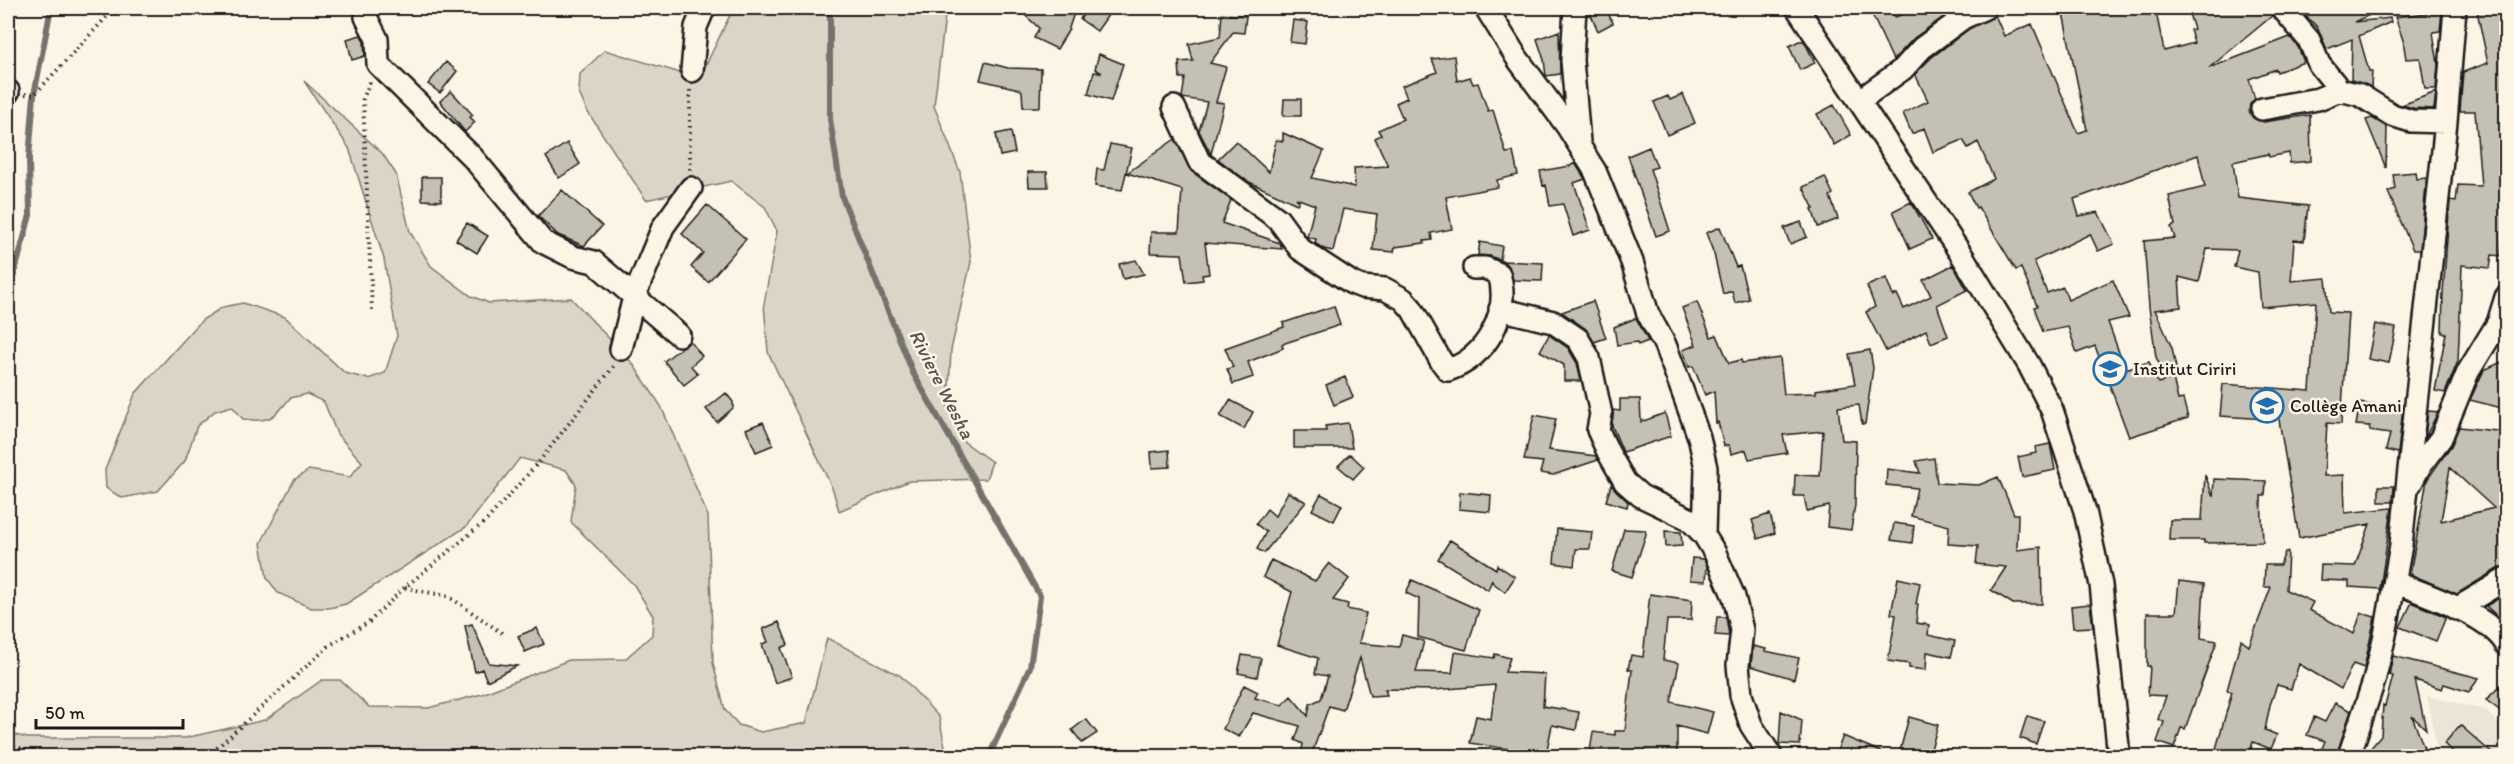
<svg xmlns="http://www.w3.org/2000/svg" width="2514" height="764" font-family="Itim,sans-serif">
<rect width="100%" height="100%" fill="#fcf5e5"/>
<filter id="ink" filterUnits="userSpaceOnUse"><feTurbulence type="fractalNoise" baseFrequency=".0167" numOctaves="2"/><feDisplacementMap in="SourceGraphic" scale="12" xChannelSelector="R" yChannelSelector="G"/><feConvolveMatrix kernelMatrix="1 2 1 2 8 2 1 2 1" color-interpolation-filters="sRGB"/></filter>
<g filter="url(#ink)">
<path fill="#ebe5d6" d="M2427,696l58,14 21,21v25h-71l2,-3z"/>
<path fill="#dbd5c8" stroke="#7c7872" stroke-width="1.5" d="M744,8h202l-12,98 26,66 11,90 -20,88 -3,59 15,32 29,21 -6,17 -77,2 -70,30 -6,-21 -65,-138 -4,-48 13,-73 -12,-24 -34,-26 -85,19 -59,-89 -8,-18 1,-19 25,-24 82,25 17,-6 28,-58z
M304,81l78,72 14,21 14,58 21,34 40,30 18,7 82,-5 62,66 28,42 47,110 5,147 12,47 14,15 22,7 45,-9 21,-85 74,38 38,41 8,39h-939v-23l19,5h158l80,-18 57,-40h18l29,27 59,1 54,-14 87,-34 56,-1 27,-24 1,-19 -19,-31 -63,-63 5,-37 -10,-15 -46,-12 -54,69 -120,77 -17,4h-18l-33,-15 -11,-15 -6,-35 33,-63 15,-10 41,7 12,-15 -25,-28 -13,-32 -17,-8 -17,4c-15,20 -22,25 -47,21l-11,-13 -17,5 -18,15 -12,35 -27,30 -36,7 -16,-10 -1,-18 30,-76 67,-74 21,-13 20,-4 42,14 60,56 23,6 17,-6 12,-37 -13,-77 -35,-111z"/>
<g fill="none" stroke-linecap="round" stroke-linejoin="round">
<path stroke="#75726c" stroke-width="6" d="M830,8v111l12,78 71,176 127,223 -10,71 -41,89
M8,281l6,-6 16,-60 -1,-57 5,-63 17,-87"/>
</g>
<path fill="#c4c0b3" stroke="#1c1c1c" stroke-width="1.5" fill-rule="evenodd" d="M1017,8h39l18,5 -6,18 -11,18 -23,-11 5,-10z
M1088,8h25l-16,23 -17,-12z
M1588,8h17l8,15 -15,8z
M1869,8h22l4,9 26,-9h35l-42,30 -21,22z
M2062,8h91l1,4h2l8,39 30,-8 -4,-13 4,-1 -7,-21h83l2,8 -63,52 81,-31 8,10 6,15 -27,10 -1,-3 -27,10 6,20 -5,5 -1,7 4,7 11,4 46,-7 1,46 -21,2 -1,-10 -20,4 -1,-3 -35,8 5,36 70,8 -4,35 -10,-1 -3,41 35,-3 3,34 19,1 -7,111 -14,-1 -3,53 20,-1 1,38 47,-5 -12,81 -31,-2v-6l-29,-1 1,-15 34,1 15,-42 -71,14 -22,-130 -9,1 -1,10 -47,-3 3,-32 87,7 6,-89 -55,5 -3,-35 -24,-5 4,-17 -31,-1 -8,33 -20,-5 2,30 -26,3 17,38 4,20 -13,4 -7,-15 -7,-50 -5,-66 31,-3 -4,-11 4,-2 -6,-29 36,-9 -7,-32 -124,44 5,17 19,-4 16,32 -16,7 -8,-17 -56,27 13,32 16,-6 5,13 45,-20 16,37 -21,5 17,47 24,-7 9,21 15,-5 5,22 5,-1 5,19 -59,19 -34,-91 -18,7 -9,-26 -25,5 -9,-25 3,-1 -16,-38 -5,2 -38,-63 -2,1 -8,-16 26,-13 -16,-37 -10,6 -5,-8 -30,12 -9,-24 -12,6 -9,-21 25,-12 -13,-27 16,-16 38,-29 26,-14 9,21 28,-12 46,109 9,-3z
M2298,8h87l-31,14 36,-4 1,4 -32,14 10,35h3l-1,16 -20,-7 1,-41 -25,10 -10,-22z
M2500,8l4,19 2,-1v47l-2,1 -2,42 4,-1v92l-5,49 -9,-1 -2,13 -28,-3 -4,96 -13,32 -10,-2 11,-58h-4l1,-40 7,-93 6,1 2,-16 23,1 -6,-75h-15l3,-39 25,-9 -11,-52z
M2442,11l-2,20 -7,1 5,32 -2,25h-11l-5,-31 -14,1 -3,-19 -8,-23z
M1222,14l24,2 -2,17 -11,-1 -23,31 16,4 -10,35 8,1 -13,51 -12,-23 8,-29 -25,-4 3,-20h-5l-1,-16 14,-1 -4,-17 31,-7z
M1293,20l15,2 -3,22 -15,-2z
M1559,31l1,43 -14,2 -2,-16 -7,-21z
M361,35l3,7 1,14 -13,4 -5,-21z
M1799,41h5l11,22 -15,7 -11,-24z
M1099,54l24,10 -12,37 -23,-7 6,-22 8,1 -7,-4z
M1454,56l3,25 13,-4 3,7 5,-1 10,28 5,-1 13,43 7,-1 5,23 -21,5 1,7 -52,10 6,32 -21,4 1,7 -8,1v2l-29,4 -1,5 -21,-2 4,-36 -34,-5 -10,42 -9,-2 -9,-6 1,-4 -9,-2 8,-32 -19,-7 3,3 -2,3 -50,-23 -29,-22 18,-18 33,31 7,-32 7,1v-8l41,18 -12,27 43,9 -1,-19 34,-2 -13,-28 6,-3 -3,-5 25,-11 -7,-16 11,-5 -5,-12 35,-14 -5,-13z
M446,62l11,9 -17,22 -12,-9z
M985,62l23,6 33,1 -1,38h-17l-1,-16 -3,-2 -39,-9z
M451,91l22,24 -3,2 5,5 -10,10 -25,-31z
M2436,92l-2,17 -21,-1 -11,-3z
M1683,94l12,29 -28,12 -13,-33 14,-6 2,4z
M1284,99h17v17h-18z
M1834,105l17,30 -17,10 -17,-31z
M2372,118l15,9 -1,41 -20,-48z
M1011,131l4,22 -15,3 -4,-22z
M1175,139l16,32 40,29 -9,23 58,20 2,6 -77,-6 4,31 -7,1 1,5 -17,2 -4,-28 -32,-1 1,-21h28l3,-42 -55,-17z
M567,143l13,21 -21,14 -13,-21z
M1110,144l22,4 -10,42 -27,-4 2,-17 7,1z
M1649,147l8,20 -7,2 20,62 -14,5 -28,-80z
M1575,163l10,16 -11,4 16,47 -17,6 -10,-32 -13,2 -4,-21 -3,1 -3,-15 30,-5z
M1028,172h19l1,15h-19z
M2416,172l1,7 9,-1v7l-6,65h-7l-25,-58 7,-3 -2,-15z
M422,177h19v24l-19,-1z
M1825,177l8,17 -3,2 8,23 -20,8 -6,-18h2l-11,-22z
M562,190l40,36 -18,20 -26,-11 -20,-19z
M1911,202l21,37 -22,10 -17,-38z
M707,205l39,34 -38,43 -17,-15 12,-14 -21,-19z
M1801,222l6,15 -17,7 -6,-16z
M467,223l21,13 -11,17 -21,-13z
M1720,227l16,40 4,-1 9,33 -14,4 -3,-12 -9,3 -9,-40 -8,-21z
M1480,242l22,4 -2,14 -10,-4 -12,-1z
M1136,260l8,14 -21,5 -4,-15z
M1502,261l41,2 -1,18 -29,-1 -4,-14z
M1953,265l14,25 -30,15 11,31 -17,7 -5,-13 -40,21 -20,-39 9,-5 -8,-21 19,-8 7,18 4,-2 7,15 27,-13 -8,-16z
M1593,301l13,37 -12,4 -8,-13 -24,-17z
M1697,302l14,35 6,-2 12,28 12,-3 1,3 38,-5 4,36 32,-1v-3l39,-6 -6,-30 21,-4 3,18 -8,56h-3l-3,-19 -21,2 4,33 14,1 -1,64 -4,25 -24,-3 2,-21 -22,5 -3,-15h-10l1,-21 25,1 3,-45 -40,4 4,18 -38,6 -3,-9 -15,4 -2,-9 -5,1 -6,-24 -2,1 -2,-32 -9,4 -12,-29 -4,1 -6,-17 13,-5 -14,-37z
M1334,306l6,19 -58,19 1,4 -35,14 5,15 -20,7 -6,-15 6,-2 -8,-19 59,-21 -1,-4z
M1636,318l12,23 -10,4 -1,-3 -20,3 -3,-18z
M2375,324l21,4 -7,35 -21,-4z
M1549,335l19,13 9,15 4,18h-17v-16l-24,-14z
M690,341l12,15 -11,10 7,8 -14,11 -20,-24z
M2506,360v49l-36,-9 14,-30z
M1345,377l8,20 -19,8 -8,-20z
M726,393l7,9v6l-16,14 -11,-13z
M1620,399h20l1,23 24,-9 6,23 -48,16 -11,-26 1,-16 7,1z
M1230,400l23,12 -9,17 -24,-13z
M2360,403l40,7 3,-2 -5,45 -12,-3 4,-16 -20,-3v-5l-14,-1z
M2428,411l10,1 -13,26z
M1534,415l22,4 -7,31 47,6 2,4 -45,15 -13,-2 3,-11 -19,-2z
M763,422l10,23 -17,7 -10,-23z
M1348,423l4,25h-58v-17h32l-1,-5z
M2459,427l47,5v134l-7,2 -42,26 -47,-20 17,-94 24,-34zM2450,468l44,40 -53,13z
M2050,444l5,26 -33,7 -4,-20 18,-4 -1,-6z
M1169,450l1,17 -18,1 -1,-16z
M1350,454l14,13 -11,12 -15,-13z
M1934,458l3,25 42,2 19,-8 16,37h4l-1,36 24,-3 1,57h-29l-22,-14 15,-23 -30,-3 2,-18 -30,-2 1,-18 -38,-10 6,-28 -31,-3 1,-16 33,4 -4,-12z
M2205,475l8,21 1,-17 52,2 -1,15h-4l2,46 -59,1v-3h-35l1,-20h32z
M1611,485l17,17 -1,5 -21,-6z
M2379,486h15l-1,16h-14z
M1288,492l18,10 -42,51 -7,-4 9,-17 -10,-8 11,-15 8,7z
M1460,492l31,3 -1,17 -31,-3z
M1321,494l21,11 -8,16 -22,-11z
M1770,514l5,19 -17,6 -6,-19z
M1894,523l20,3 -2,17 -21,-3z
M1557,529l35,3 -2,17h-14l-2,17 -20,-3z
M1624,529l21,1 1,4 -14,43 -20,-6z
M1665,531l16,1 1,14 -16,1z
M1450,540l46,29 1,-4 18,12 -10,15 -13,-10v-2l-4,10 -50,-31z
M2285,552h3l-2,38 27,12 -4,8 45,24 7,-21 14,4 -11,51 -11,-4 -12,25 -42,-25 -8,25 -14,-4 -7,20 -5,25 12,5 -6,14 -18,-7 -3,10 -8,-3 -2,7h-26l18,-64 -5,-2 14,-50 8,6 22,-59h-7l1,-22h15z
M1692,558l12,1 3,7 -1,15 -16,-1z
M1271,560l44,21 14,-18 20,16 -16,21 15,4 -1,5 19,4 -7,30 40,4 3,-12 22,6 -8,31 36,1 3,-21 39,6 1,-4 15,4 -5,14 40,2 -2,32 36,6 -3,18 -24,-5 -6,30 -76,-12 6,-27 15,3 4,-34 -61,5 -49,-1 2,6 -17,1 -10,-38 -17,52 -14,-4 -18,50h-10l2,-12 -8,-4 5,-14 -47,-13 -14,24 -16,-8 21,-44 14,7 -3,6 27,7 9,-9 17,20 2,-12 11,-5 7,-23 -13,-2 3,-16 -41,-13 15,-53 -29,-15z
M1898,578l22,5 -4,21h2l-2,19 13,2 -1,10 27,6 -4,16 -24,-5 -1,18 -17,-2v-4l-21,-3 8,-46 -5,-1z
M1412,580l67,30 -13,40 -48,-13 1,-38 -13,-6z
M2179,581l25,3 -3,54 16,3 -32,88 -4,-1 -7,20 -17,-6 7,-20 -6,-3 8,-23 -18,-1 2,-29h-3v-53h29z
M1650,594l42,6 -1,20h-24l-4,40 16,3 -8,39 42,10 -6,22 -30,-8v30h-26l-1,-4 -60,-1 3,-19 22,3v-4h10l7,-61 -4,-1 3,-14 12,2z
M2506,594v30l-20,-18z
M2412,602l34,15 -10,24 -36,-14z
M2090,604l3,23 -20,1 -2,-22z
M1717,617h9l3,19 -14,-1z
M779,622l9,23 -7,3 11,29 -17,6 -13,-39 6,-2 -5,-13z
M472,624l17,39 28,3 -30,15 -5,-12 -7,3 -10,-46z
M537,628l7,16 -19,8 -7,-16z
M1753,646l13,3 -1,2 34,7 -5,21 -43,-13z
M1242,655l19,3 -4,19 -19,-4z
M2393,656l86,22 -10,14 -25,-8 -2,5 -27,-9 11,49 -14,-13 15,40h-63l17,-20 2,-31 2,1 8,-30 -4,-1z
M2506,680v35l-20,-15z
M2335,703l16,8 -15,45h-17l6,-15 -18,-6 7,-18 11,5z
M1781,711l21,9 -2,25 -21,-1z
M2027,716l17,5 -8,23 -16,-6z
M1909,717l29,8 -9,31h-21l1,-3 -9,-2z
M1086,719l11,14 -15,10 -10,-13z
M2460,725l35,31h-37l-14,-12z
M1843,736l48,20h-56z"/>
<g fill="none" stroke-linecap="round" stroke-linejoin="round">
<defs>
<path id="minor" d="M367,8l-1,9 11,22 1,25 95,94 70,84 30,15 21,5 85,73
M1486,8l31,50 50,68 28,45 37,91 16,52 17,31 13,34 21,58 7,31 -2,67 11,18 19,44 8,33 -4,35 3,30 10,30 20,31
M1575,8l-3,52 7,82
M1797,8l166,249 66,108 23,45 33,101 16,74 18,171
M2282,8l27,32 10,24 21,26
M692,71l4,-44 8,-19
M8,91v1
M1860,100l43,-31 19,-21 41,-30 22,-10
M1174,107l25,54 79,58 22,30 52,34 10,4 23,2 18,10 9,10 29,52 7,9c38,-12 63,-57 51,-96l-14,-6h-11
M2262,109l56,-10 22,-9 20,5 32,20 19,6 35,1
M1500,309l53,13 25,17 11,19 12,56 -3,16 10,22 17,30 16,14 48,23 15,16
M621,349l13,-52 29,-70 28,-39
M2411,483l10,-19 20,-26 27,-66 30,-49 8,-26
M2395,582c32,14 93,32 111,62
M2456,609l50,-30
M2349,756l25,-75 11,-46 16,-90 45,-423 9,-114"/>
</defs>
<use href="#minor" stroke="#1c1c1c" stroke-width="26"/>
<path stroke="#1c1c1c" stroke-width="4" stroke-dasharray="1.5 4.5" stroke-linecap="butt" d="M370,82l-7,17 9,211
M690,90v80
M25,94l9,1 81,-87
M405,588l43,8 54,37
M8,745l42,11
M208,756l122,-111 39,-23 35,-34 83,-68 51,-57 76,-97"/>
<use href="#minor" stroke="#fcf5e5" stroke-width="21"/>
</g>
</g>
<defs>
<symbol id="school-ring" viewBox="-11 -11 22 22"><circle r="9.5" fill="#fcf5e5" stroke="#1f6fb2" stroke-width="1.5"/><path d="M0-5L7-2L0 1L-7-2ZM-4 1L0 2.5L4 1V4Q0 6-4 4Z" fill="#1f6fb2"/></symbol>
<symbol id="university-ring" viewBox="-11 -11 22 22"><circle r="9.5" fill="#fcf5e5" stroke="#1f6fb2" stroke-width="1.5"/><path d="M0-5L7-2L0 1L-7-2ZM-4 1L0 2.5L4 1V4Q0 6-4 4Z" fill="#1f6fb2"/></symbol>
</defs>
<g fill-rule="evenodd">
<use href="#school-ring" x="2091" y="350" width="38" height="38"/>
<use href="#university-ring" x="2248" y="387" width="38" height="38"/>
</g>
<g text-anchor="middle" stroke-width="5" stroke-linejoin="round" paint-order="stroke">
<g font-size="18" fill="#1c1c1c" stroke="#fcf5e5" text-anchor="start">
<text x="2133" y="375">Institut Ciriri</text>
<text x="2290" y="412">Collège Amani</text>
</g>
<g font-size="20" font-style="italic" fill="#575551" stroke="#fcf5e5">
<text transform="translate(942 384) rotate(63)" y="7">Riviere Wesha</text>
</g>
</g>
<rect width="2514" height="764" fill="none" stroke="#fcf5e5" stroke-width="30"/>
<rect x="15" y="15" width="2484" height="734" fill="none" stroke="#1c1c1c" stroke-width="2" filter="url(#ink)"/>
<path d="M36 719v9h147v-9" fill="none" stroke="#1c1c1c" stroke-width="3"/>
<text x="45" y="719" font-size="18" fill="#1c1c1c" stroke="#fcf5e5" stroke-width="4.5" paint-order="stroke">50 m</text>
</svg>
